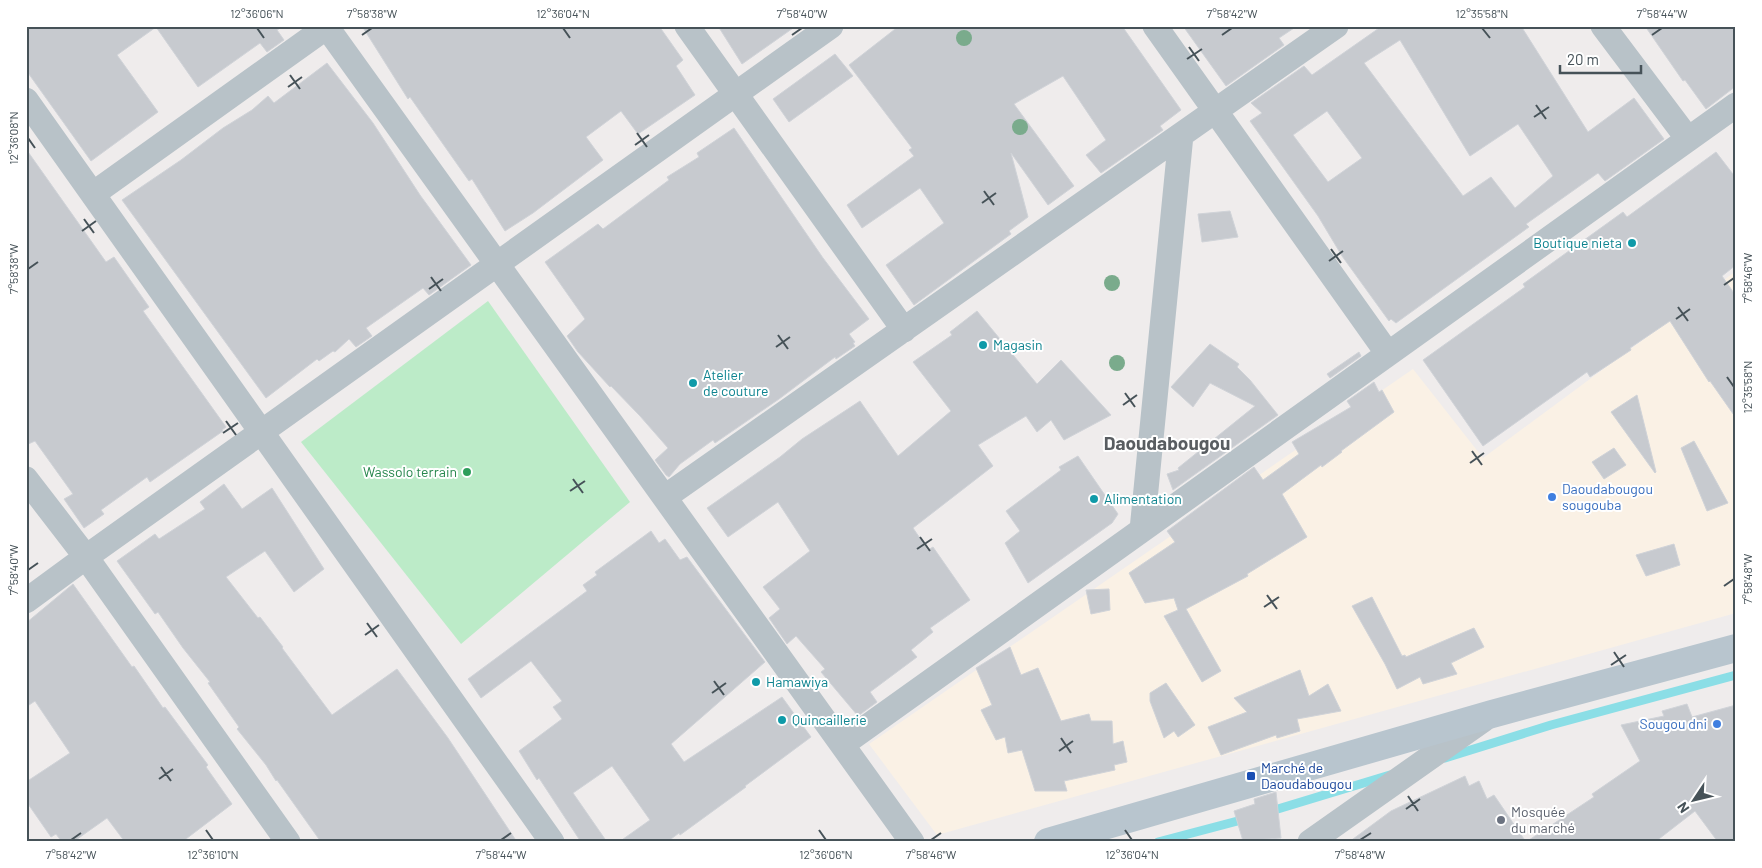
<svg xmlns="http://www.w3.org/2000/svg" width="1762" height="868" font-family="Barlow,sans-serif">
<rect width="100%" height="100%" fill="#efecec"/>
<path fill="#faf1e5" d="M1736,271v342l-799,222 -68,-91 544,-375 70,89z"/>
<path fill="#bcebc8" d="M488,301l142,201 -169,142 -160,-202z"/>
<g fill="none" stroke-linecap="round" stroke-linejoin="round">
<path stroke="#8bdee6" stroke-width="9" d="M1445,758l106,-33 185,-50
M1268,812l122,-37
M1158,842l91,-24"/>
</g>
<path fill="#c7cacf" stroke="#d0d3d8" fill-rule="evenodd" d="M26,26h257l-6,4 7,10 -17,12 -7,-9 -62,44 -42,-60 -39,28 41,57 -67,49 -65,-91z
M362,26h297l24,34 -7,6 19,29 -57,39 -17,-23 -35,26 17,23 -70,53 -28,18 -33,-52 -3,2 -59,-84 -2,2z
M718,26h78l-54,38z
M899,26h223l59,84 -21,16 3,4 -62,43 -15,-18 20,-15 -43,-64 -49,28 60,82 -26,19 -37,-52 17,64 -19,14 2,3 -97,71 -28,-40 58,-42 -24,-35 -58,40 -15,-23 67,-49 -5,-6 3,-2 -63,-83z
M1183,26h114l-18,12 5,7 -58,41z
M1382,26h139l67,106 46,-34 30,41 -59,42 -7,-8 -72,51 3,3 -133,96 -5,-4 -2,2 -47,-65 -24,-40 -68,-95 12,-8 -11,-10 53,-37 8,9zM1400,40l70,116 48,-32 35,52 -38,32 -24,-31 -28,19 -99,-133zM1327,111l35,47 -34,24 -35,-47z
M1645,26h91v60l-30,23 -21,-29 -2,1z
M835,54l18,22 -64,46 -16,-23z
M327,63l46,60 47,72 51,70 -42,30 -6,-7 -57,40 6,8 -16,11 -7,-8 -14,13 -2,-1 -14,10 -2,-2 -51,39 -144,-198 59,-40 42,-32 29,-18 16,-14 6,7z
M734,128l89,130 46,61 -20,15 6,8 -2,1 2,3 -19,13 -1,-2 -56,42 -64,44 -2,-3 -33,24 -11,13 -3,-2 -11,-15 13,-12 -28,-32 -29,-30 -1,1 -32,-35 -11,-16 18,-17 -40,-57 53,-38 5,5 66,-49 -2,-3 32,-20 -2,-4z
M26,149l80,113 8,-5 35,50 -6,4 83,116 -4,3 1,1 -73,51 -3,-5 -46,33 3,4 -20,14 -20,-29 9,-5 -38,-53 -9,4z
M1716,152l20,26v87l-14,11 14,20v122l-26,-37 -1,1 -39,-61 -40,27 1,2 -41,27 -3,-5 -104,74 -60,-86 102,-73 -2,-3 100,-72 4,5z
M1230,211l8,26 -36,5 -4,-28z
M977,311l60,73 24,-24 50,55 -47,25 -13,-20 -14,12 -11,-16 -48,29 15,21 -80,62 15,22 5,-3 37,53 -40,28 3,4 -22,18 6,7 -47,35 7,10 -19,14 -37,-44 4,-3 -29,-33 -9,8 -18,-26 11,-9 -17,-22 47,-36 -32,-49 -50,35 -21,-29 73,-51 22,-18 58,-38 38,55 53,-45 -38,-49 39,-27 -2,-3z
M1210,344l29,20 -2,3 13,13 28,35 -105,75 -6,-16 12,-4 -1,-2 77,-62 -45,-23 -17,24 -22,-20z
M1359,352l2,4 -31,22 -3,-4z
M1374,382l5,10 3,-2 12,22 -53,39 1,1 -20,15 -1,-2 -39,29 25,43 -60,37 1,2 -62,33 35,62 -19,11 -38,-66 14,-6 -4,-12 -29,5 -16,-30 46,-31 -8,-11 87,-64 9,13 36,-26 -7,-12 59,-35 -4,-6z
M1637,395l19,77 -1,1 -44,-61z
M1694,441l34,62 -21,8 -26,-63z
M1614,448l12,17 -22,14 -12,-17z
M1078,456l40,58 -6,9 -84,60 -23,-40 15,-12 -14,-20 55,-41 -2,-3z
M224,484l18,25 30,-21 52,81 -30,23 -29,-41 -39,26 32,41 2,-1 23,30 -1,1 50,67 65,-46 51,69 69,104h-196l-44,-62 -1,1 -10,-16 -29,-36 2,-2 -31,-44 2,-1 -27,-34 -25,-36 -3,2 -38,-53 38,-27 4,5 46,-30 -5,-7z
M651,531l8,12 6,-4 15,21 7,-3 78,105 -94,82 13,18 98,-65 29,40 -66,49 1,1 -66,48 -1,-2 -12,9h-48l31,-22 -38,-54 -39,27 34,49h-26l-42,-64 -2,2 -18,-29 43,-32 -9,-12 9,-6 -31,-40 -50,37 -13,-19 119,-88 -4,-6 14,-10 -2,-3z
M1674,544l6,21 -34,11 -10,-21z
M73,584l59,83 2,-1 29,42 2,-1 43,58 -2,2 26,37 -50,38h-57l-18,-24 -34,24h-11l-6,-8 -5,3 -25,-36v-19l44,-29 -35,-52 -9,6v-84z
M1109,589l1,21 -19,4 -5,-24z
M1372,597l30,59 3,-1 1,2 68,-29 10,19 -33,16 6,11 -34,10 -3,-7 -23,12 -12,-25 -33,-58z
M1010,647l11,28 17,-7 23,53 28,-7 2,7h21l1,23 10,-3 4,21 -13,3 1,5 -51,11 3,10h-32l-13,-41 -14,3 -3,-16 -9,3 -15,-30 11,-5 -16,-37z
M1300,670l9,26 19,-12 13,27 -44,8 3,12 -23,7 -1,-3 -55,20 -13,-28 39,-15 -13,-14z
M1166,683l29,42 -17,12 -4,-6 -10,7 -14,-37v-8z
M1687,704l5,13 44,-12v137h-18l-23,-31 -40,31h-129l68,-45 -2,-3 48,-33 -19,-36 43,-9 -2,-5z
M1465,776l4,10 10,-5 8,18 7,-4 32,47h-177l42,-31z
M1276,792l5,46 -38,3 -9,-30 21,-7 -1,-5z"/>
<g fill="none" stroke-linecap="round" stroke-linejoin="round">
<path stroke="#b8c2c8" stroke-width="25" d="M326,26l586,816
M687,26l217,304
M1155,26l233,328
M1603,26l85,113
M26,100l526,742
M93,194l235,-168
M26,479l60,78 202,285
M665,497l671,-471
M1142,530l39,-395
M26,601l60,-44 745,-531
M843,744l893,-639
M1310,842l173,-122"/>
<path stroke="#b8c5ce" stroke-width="28" d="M1048,842l444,-128 244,-66"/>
</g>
<g fill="#7aab8c">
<circle cx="964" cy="38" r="8"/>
<circle cx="1020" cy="127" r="8"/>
<circle cx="1112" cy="283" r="8"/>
<circle cx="1117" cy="363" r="8"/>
</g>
<path fill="none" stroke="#465258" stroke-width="2" d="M257,28l7,10M563,28l7,10M1482,28l8,10M362,35l10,-7M792,35l10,-7M1222,35l10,-7M1652,35l10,-7M1189,47l10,14M1187,59l15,-10M290,75l10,14M288,87l14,-10M1536,105l10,14M1534,117l15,-10M637,133l10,14M28,138l7,10M635,145l14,-10M984,191l10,14M982,203l14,-10M84,219l10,14M82,231l14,-10M1331,249l10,14M1329,261l14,-10M28,269l10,-7M431,277l10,14M1724,285l10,-7M429,289l14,-10M1678,307l10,14M1676,319l14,-10M778,335l10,14M776,347l14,-10M1727,377l7,10M1125,393l10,14M1123,405l14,-10M226,421l10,14M223,433l15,-10M1472,451l10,14M1470,463l14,-10M573,479l10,14M570,491l15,-10M920,537l10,14M917,549l15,-10M28,570l10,-7M1724,586l10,-7M1267,595l10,14M1264,607l15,-10M367,623l10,14M365,635l14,-10M1614,652l10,15M1611,665l15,-10M714,681l10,14M712,693l14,-10M1061,738l10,15M1059,751l14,-10M161,767l10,14M159,779l14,-10M1408,796l10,15M1406,809l14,-10M206,830l7,10M819,830l7,10M1125,830l7,10M71,840l10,-7M501,840l10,-7M931,840l10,-7M1360,840l11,-7"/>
<g fill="#0f9aa8" stroke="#fff" stroke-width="2">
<circle cx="1632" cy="243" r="5"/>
<circle cx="983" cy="345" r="5"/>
<circle cx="693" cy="383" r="5"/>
<circle cx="1094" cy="499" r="5"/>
<circle cx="756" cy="682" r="5"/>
<circle cx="782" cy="720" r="5"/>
</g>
<circle fill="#2e9e5b" stroke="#fff" stroke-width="2" cx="467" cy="472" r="5"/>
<g fill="#3f7fe0" stroke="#fff" stroke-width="2">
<circle cx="1552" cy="497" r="5"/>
<circle cx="1717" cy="724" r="5"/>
</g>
<rect fill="#1a4fb4" stroke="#fff" stroke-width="2" x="1246" y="771" width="10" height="10" rx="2.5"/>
<circle fill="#6b7280" stroke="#fff" stroke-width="2" cx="1501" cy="820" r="5"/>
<g text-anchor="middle" stroke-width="4" stroke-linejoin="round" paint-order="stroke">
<g font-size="14" fill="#0d838f" stroke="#fff" text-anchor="start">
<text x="1622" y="248" text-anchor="end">Boutique nieta</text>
<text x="993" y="350">Magasin</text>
<text x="703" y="380">Atelier<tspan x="703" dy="16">de couture</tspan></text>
<text x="1104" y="504">Alimentation</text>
<text x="766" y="687">Hamawiya</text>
<text x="792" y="725">Quincaillerie</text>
</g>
<g font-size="14" fill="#27864d" stroke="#fff" text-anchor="end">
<text x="457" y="477">Wassolo terrain</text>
</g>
<g font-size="14" fill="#366cbe" stroke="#fff" text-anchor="start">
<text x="1562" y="494">Daoudabougou<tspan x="1562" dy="16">sougouba</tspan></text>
<text x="1707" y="729" text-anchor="end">Sougou dni</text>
</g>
<g font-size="14" fill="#164399" stroke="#fff" text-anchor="start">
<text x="1261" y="773">Marché de<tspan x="1261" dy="16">Daoudabougou</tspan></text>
</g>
<g font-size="14" fill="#5b616d" stroke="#fff" text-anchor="start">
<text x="1511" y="817">Mosquée<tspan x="1511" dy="16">du marché</tspan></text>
</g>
<g font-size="19" font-weight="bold" fill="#595d61" stroke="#fff">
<text x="1167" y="450">Daoudabougou</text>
</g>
</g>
<rect width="1762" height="868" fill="none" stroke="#ffffff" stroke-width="55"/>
<g transform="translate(1694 800) rotate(235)" stroke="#ffffff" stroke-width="4" paint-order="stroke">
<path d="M0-4L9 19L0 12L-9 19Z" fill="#465258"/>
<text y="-8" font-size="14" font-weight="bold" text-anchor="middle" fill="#465258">N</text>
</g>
<path d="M1560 65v8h81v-8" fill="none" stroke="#465258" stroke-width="2.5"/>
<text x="1567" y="65" font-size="15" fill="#465258" stroke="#ffffff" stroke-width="4" paint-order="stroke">20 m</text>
<rect x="28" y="28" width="1706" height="812" fill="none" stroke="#465258" stroke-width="2"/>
<g font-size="12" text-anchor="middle" fill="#465258">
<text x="257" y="18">12°36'06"N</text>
<text x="372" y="18">7°58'38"W</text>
<text x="563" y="18">12°36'04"N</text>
<text x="802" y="18">7°58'40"W</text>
<text x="1232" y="18">7°58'42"W</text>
<text x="1482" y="18">12°35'58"N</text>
<text x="1662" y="18">7°58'44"W</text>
<text transform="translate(14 138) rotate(-90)" y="4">12°36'08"N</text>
<text transform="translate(14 269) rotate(-90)" y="4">7°58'38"W</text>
<text transform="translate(1748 278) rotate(-90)" y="4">7°58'46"W</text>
<text transform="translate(1748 387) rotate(-90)" y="4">12°35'58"N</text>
<text transform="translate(14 570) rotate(-90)" y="4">7°58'40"W</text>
<text transform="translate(1748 579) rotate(-90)" y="4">7°58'48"W</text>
<text x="71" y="859">7°58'42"W</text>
<text x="213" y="859">12°36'10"N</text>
<text x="501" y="859">7°58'44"W</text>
<text x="826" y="859">12°36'06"N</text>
<text x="931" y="859">7°58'46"W</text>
<text x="1132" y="859">12°36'04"N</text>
<text x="1360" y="859">7°58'48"W</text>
</g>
</svg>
